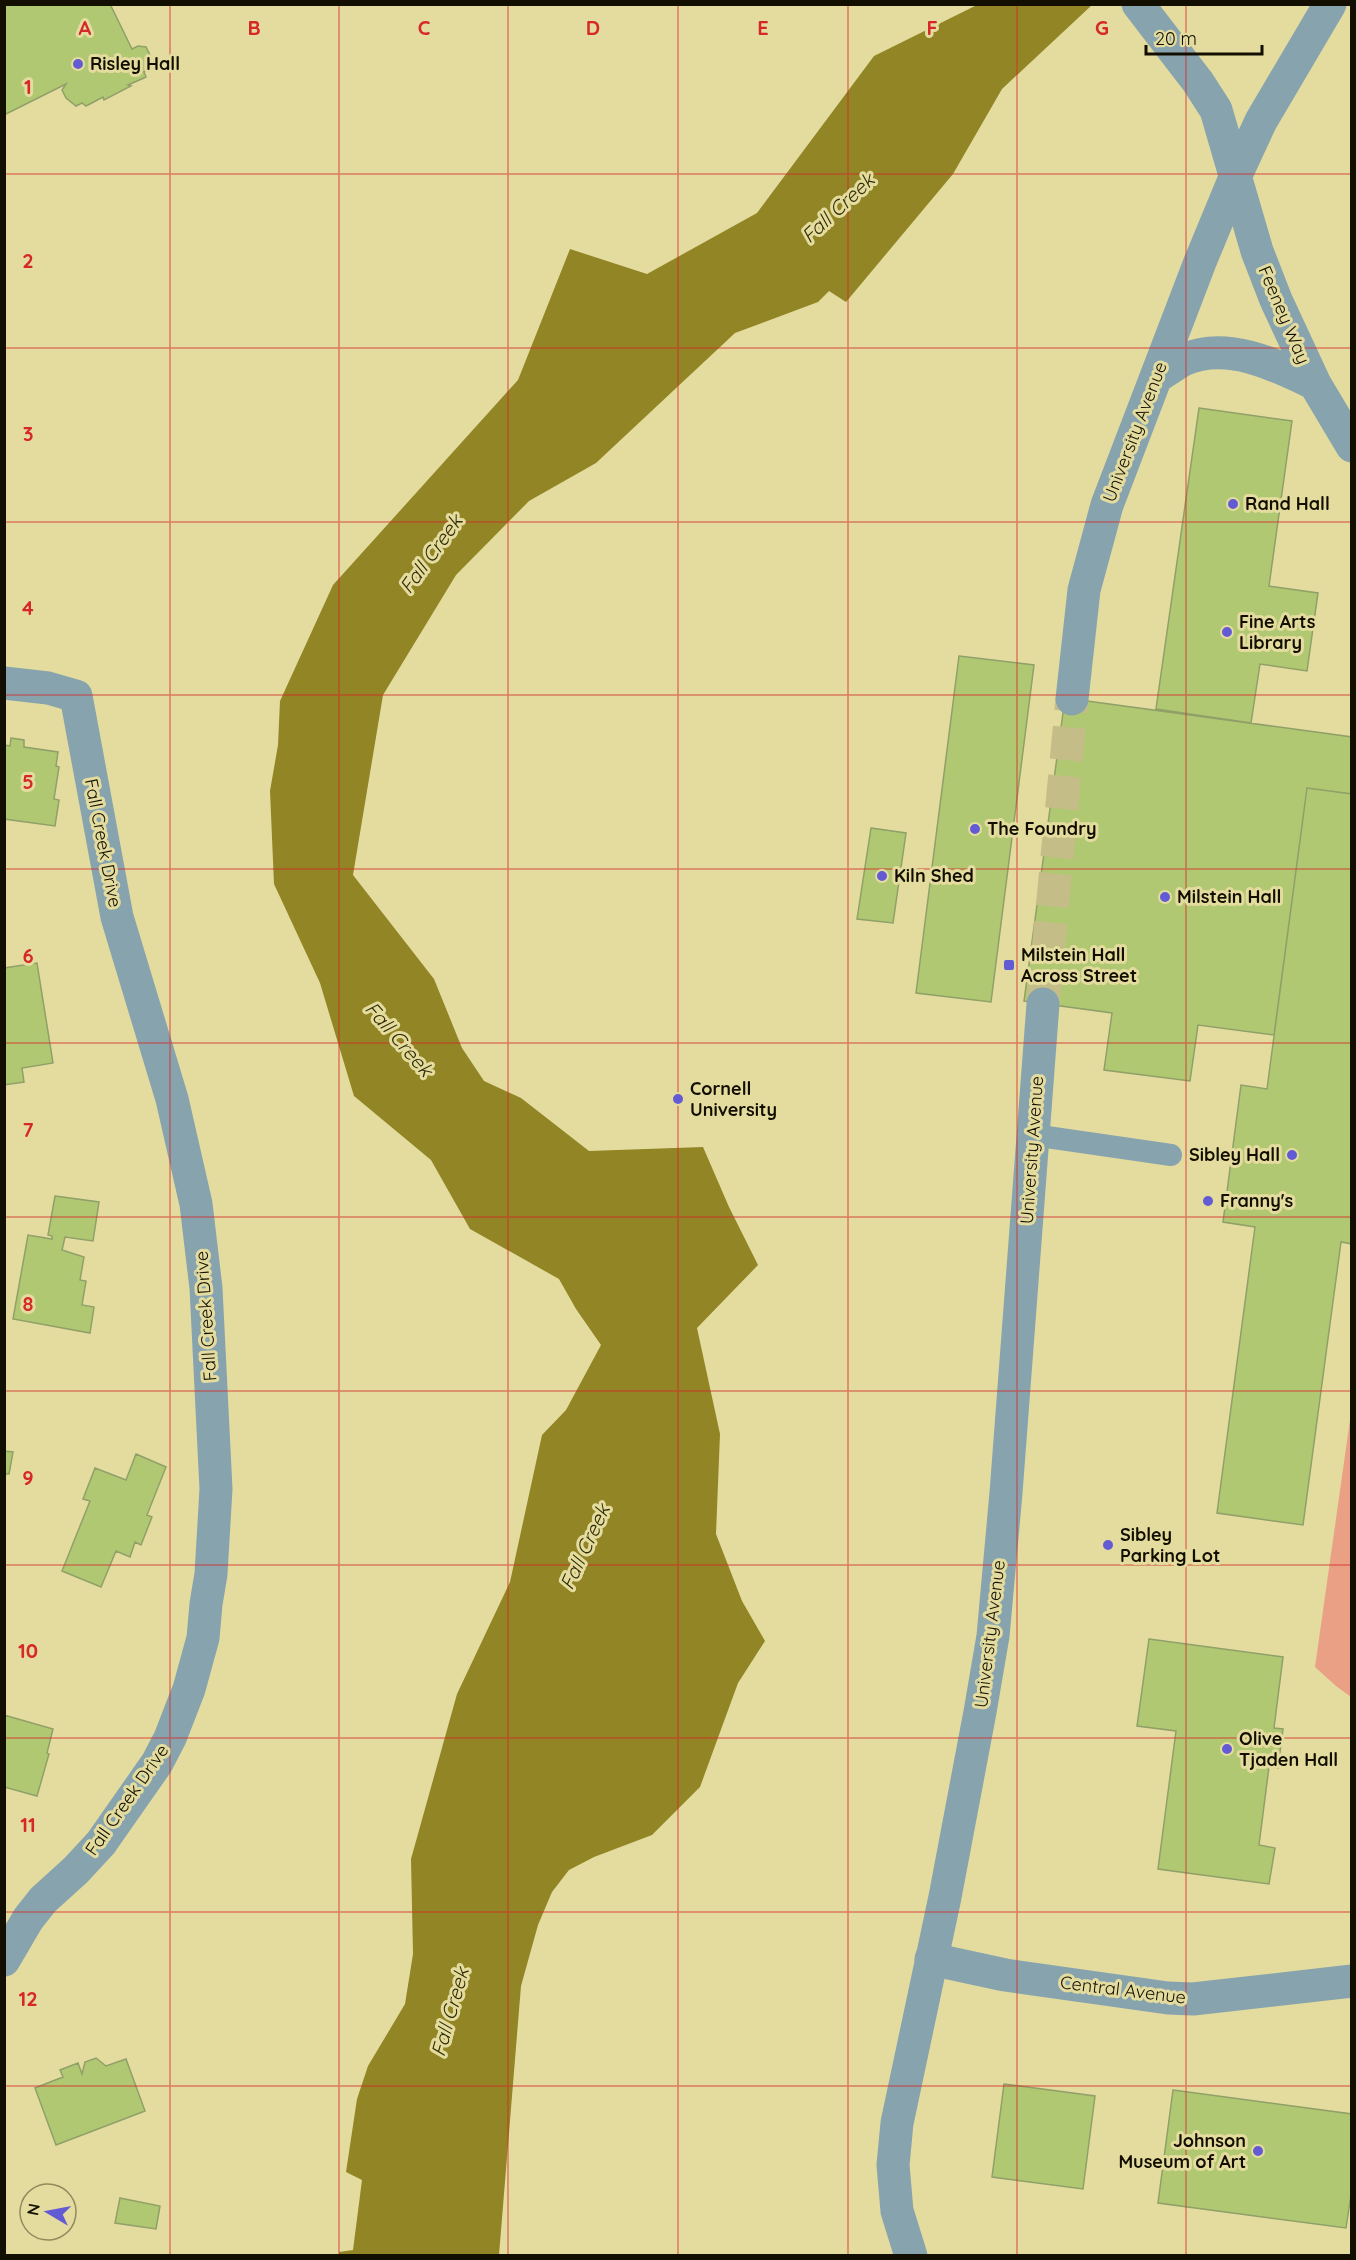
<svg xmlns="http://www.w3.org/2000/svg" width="1356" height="2260" font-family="Quicksand,sans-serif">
<rect width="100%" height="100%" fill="#e4dc9f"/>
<path fill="#eaa084" d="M1351,1413l1,284h-1l-15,-11 -21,-19z"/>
<path fill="#918525" d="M977,5h115l-90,84 -49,85 -107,128 -17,-11 -11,11 -83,31 -139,130 -67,38 -73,74 -73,120 -30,180 81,104 28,69 22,33 37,17 68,53 114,-4 26,60 29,58 -61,63 23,106 -4,100 26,67 23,40 -27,42 -38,104 -48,48 -58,22 -25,13 -17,22 -14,33 -17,61 -22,269h-160v-3l14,-2 9,-70 -16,-8 11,-73 11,-33 37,-62 8,-50 -2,-95 46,-165 53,-112 32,-147 24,-25 35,-65 -25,-36 -17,-30 -89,-50 -39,-69 -77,-64 -34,-113 -46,-99 -4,-93 8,-46 2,-44 53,-116 185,-205 52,-131 77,25 110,-61 117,-157z"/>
<path fill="#b1c873" stroke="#90a068" stroke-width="1.5" d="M4,4h106l22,45 6,-3 8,1 6,12 -1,10 -7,3 2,5 -18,8 3,1 -27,14 -1,-3 -17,9 -4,-3 -6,3 -10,-8 -4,-8 4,-6 -62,31z
M1199,408l93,13 -23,165 49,7 -11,78 -47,-7 -9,59 -95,-14z
M959,656l75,9 -43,337 -75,-9z
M1065,698l287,39v57l-45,-6 -33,247 -76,-10 -8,56 -86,-11 8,-57 -88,-12z
M11,738l13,2v7l34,5 -2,14 3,1 -5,32 5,1 -4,26 -51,-7v-74l6,1z
M1307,788l45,6v450l-11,-2 -38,283 -86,-12 38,-286 -32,-5 18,-137 26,4z
M871,828l35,5 -13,90 -36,-4z
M37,963l16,100 -31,5 2,14 -20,3v-117z
M55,1196l44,6 -6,39 -28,-4 -3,13 22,7 -4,23 6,1 -4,24 12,2 -4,26 -77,-14 15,-84 24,4v-3l-4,-1z
M4,1451l9,1 -4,22h-5z
M136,1454l30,13 -19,48 5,2 -11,28 -6,-3 -5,15 -14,-6 -15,36 -39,-16 28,-70 -7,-2 12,-31 31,12z
M1149,1639l134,18 -9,71 9,1 -5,39 -9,-1 -10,78 16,3 -6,36 -111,-15 18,-138 -39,-5z
M4,1715l49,14 -6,24 2,1 -12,42 -33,-9z
M96,2058l10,8 20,-7 19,52 -89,34 -21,-57 28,-11 -3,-7 18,-7 4,11 3,-12z
M1004,2084l91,12 -12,93 -91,-12z
M1173,2090l179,24v74l-6,40 -188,-25z
M120,2198l40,8 -4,23 -41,-6z"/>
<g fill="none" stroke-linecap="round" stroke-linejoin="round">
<path stroke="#c5bd87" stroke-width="33" stroke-dasharray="33 16" stroke-linecap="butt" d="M1043,1004l29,-305"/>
<path stroke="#87a4ae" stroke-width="22" d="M1033,1135l138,20"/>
<path stroke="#87a4ae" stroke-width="33" d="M4,683l44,5 28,8 41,221 55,182 24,105 10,84 10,201 -5,85 -5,30 -3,34 -14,51 -19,49 -13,25 -56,80 -25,27 -33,30 -15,19 -24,41
M931,1959l74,16 163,23 25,1 159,-18"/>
<path stroke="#87a4ae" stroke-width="33" d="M1138,4l60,78 18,28 41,141 19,49 39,84 37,62
M1156,377c9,-5 18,-12 27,-17 44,-20 93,5 132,24
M1072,699l12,-109 23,-85 93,-243 36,-87 25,-54 69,-117
M911,2256l-14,-45 -4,-46 4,-42 48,-226 35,-185 13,-76 13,-143 37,-489"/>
</g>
<path fill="none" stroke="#d62828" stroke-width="1.5" stroke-opacity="0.55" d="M170,4v2252M339,4v2252M508,4v2252M678,4v2252M848,4v2252M1017,4v2252M1186,4v2252M4,174h1348M4,348h1348M4,522h1348M4,695h1348M4,869h1348M4,1043h1348M4,1217h1348M4,1391h1348M4,1565h1348M4,1738h1348M4,1912h1348M4,2086h1348"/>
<g fill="#635bd4" stroke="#e4dc9f" stroke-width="2">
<circle cx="78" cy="64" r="6"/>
<circle cx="1233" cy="504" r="6"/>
<circle cx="1227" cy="632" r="6"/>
<circle cx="975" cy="829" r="6"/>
<circle cx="882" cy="876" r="6"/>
<circle cx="1165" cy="897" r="6"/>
<rect x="1003" y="959" width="12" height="12" rx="3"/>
<circle cx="678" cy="1099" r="6"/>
<circle cx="1292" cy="1155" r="6"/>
<circle cx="1208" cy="1201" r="6"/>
<circle cx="1108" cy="1545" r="6"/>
<circle cx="1227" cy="1749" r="6"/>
<circle cx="1258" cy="2151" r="6"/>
</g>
<g text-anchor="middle" stroke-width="6" stroke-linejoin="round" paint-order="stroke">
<g font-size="18" font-weight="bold" fill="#130f00" stroke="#e4dc9f" text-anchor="start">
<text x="90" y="70">Risley Hall</text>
<text x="1245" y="510">Rand Hall</text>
<text x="1239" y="628">Fine Arts<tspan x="1239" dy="21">Library</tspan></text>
<text x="987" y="835">The Foundry</text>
<text x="894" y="882">Kiln Shed</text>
<text x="1177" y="903">Milstein Hall</text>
<text x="1021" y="961">Milstein Hall<tspan x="1021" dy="21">Across Street</tspan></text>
<text x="690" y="1095">Cornell<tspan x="690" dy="21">University</tspan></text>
<text x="1280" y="1161" text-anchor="end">Sibley Hall</text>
<text x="1220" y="1207">Franny's</text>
<text x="1120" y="1541">Sibley<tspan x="1120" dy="21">Parking Lot</tspan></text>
<text x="1239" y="1745">Olive<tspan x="1239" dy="21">Tjaden Hall</tspan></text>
<text x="1246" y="2147" text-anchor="end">Johnson<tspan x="1246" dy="21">Museum of Art</tspan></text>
</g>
<g font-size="18" fill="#130f00" stroke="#e4dc9f">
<text transform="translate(1284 315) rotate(67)" y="6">Feeney Way</text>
<text transform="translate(1135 432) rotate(-69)" y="6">University Avenue</text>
<text transform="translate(103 843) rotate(79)" y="6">Fall Creek Drive</text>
<text transform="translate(1032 1150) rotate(-86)" y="6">University Avenue</text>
<text transform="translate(206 1316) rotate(-94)" y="6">Fall Creek Drive</text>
<text transform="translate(990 1634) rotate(-83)" y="6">University Avenue</text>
<text transform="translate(127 1800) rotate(-55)" y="6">Fall Creek Drive</text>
<text transform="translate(1123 1990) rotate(7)" y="6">Central Avenue</text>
</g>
<g font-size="20" font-style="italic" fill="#322c03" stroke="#e4dc9f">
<text transform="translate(838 208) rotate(-43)" y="7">Fall Creek</text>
<text transform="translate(431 554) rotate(-54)" y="7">Fall Creek</text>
<text transform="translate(399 1039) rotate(49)" y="7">Fall Creek</text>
<text transform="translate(585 1547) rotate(-65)" y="7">Fall Creek</text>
<text transform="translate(450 2012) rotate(-74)" y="7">Fall Creek</text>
</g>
</g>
<g font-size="20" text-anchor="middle" font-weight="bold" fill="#d62828" stroke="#e4dc9f" stroke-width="6" stroke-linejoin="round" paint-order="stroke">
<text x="85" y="35">A</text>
<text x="254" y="35">B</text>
<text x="424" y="35">C</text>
<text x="593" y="35">D</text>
<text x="763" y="35">E</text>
<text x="932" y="35">F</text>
<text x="1102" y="35">G</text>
<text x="28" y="94">1</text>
<text x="28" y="268">2</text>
<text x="28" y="441">3</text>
<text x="28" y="615">4</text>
<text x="28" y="789">5</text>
<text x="28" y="963">6</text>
<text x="28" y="1137">7</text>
<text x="28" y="1311">8</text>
<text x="28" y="1485">9</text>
<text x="28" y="1658">10</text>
<text x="28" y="1832">11</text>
<text x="28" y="2006">12</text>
</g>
<rect width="1356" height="2260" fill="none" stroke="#130f00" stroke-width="12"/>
<g transform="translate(48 2212) rotate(280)"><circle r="28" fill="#e4dc9f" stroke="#908a5f" stroke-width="1.5"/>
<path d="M0-4.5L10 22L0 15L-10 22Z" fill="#635bd4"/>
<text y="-9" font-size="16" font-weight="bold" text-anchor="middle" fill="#130f00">N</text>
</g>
<path d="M1146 45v9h116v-9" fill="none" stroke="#130f00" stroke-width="3"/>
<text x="1155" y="45" font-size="18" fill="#130f00" stroke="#e4dc9f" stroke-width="4.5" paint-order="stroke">20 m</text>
</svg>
